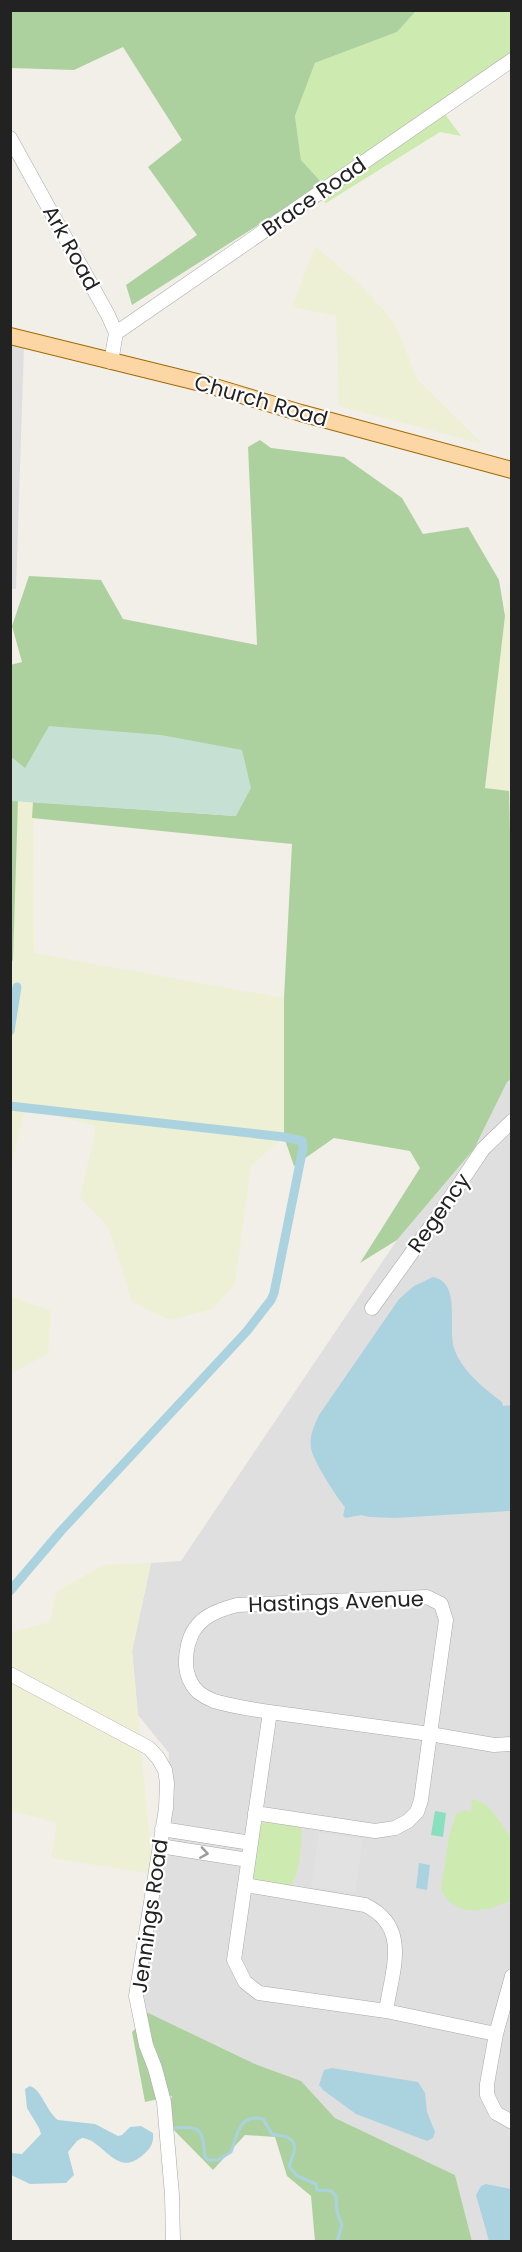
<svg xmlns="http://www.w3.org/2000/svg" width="522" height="2252" font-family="Poppins,sans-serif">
<rect width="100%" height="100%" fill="#f2efe9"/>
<path fill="#e0dfdf" d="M11,342l13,4 -8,243h-5z
M511,1079v1162h-39l-17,-66 -120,-57 -35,-37 -45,-17 -117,-56 29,-212 2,-43 -31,-38 -6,-64 19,-88 30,-2 216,-321 77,-91 33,-68z"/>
<path fill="#eef0d5" d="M315,246l46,39 33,37 24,58 65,64 -144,-38 -3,-90 -44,-9z
M511,579v253l-26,-43 9,-92z
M18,801l15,1 1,151 250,45v139l-33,29 -16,118 -22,25 -43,11 -38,-18 -24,-76 -28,-28 16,-72 -71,-18 -14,61 -1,-206 3,-3z
M10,1296l41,15 -3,43 -37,19z
M151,1563l-19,88 21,223 -102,-16 6,-35 -45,-12 -1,3v-182l39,-10 6,-30 47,-27z"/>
<path fill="#cdebb0" d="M416,11h95v49l-72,46 22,30 -21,-4 -114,71 -15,-12 12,-7 -22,-24 -6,-44 20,-53 82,-31z
M472,1799c21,4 25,23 39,37v61l-1,4c-24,11 -55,17 -69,-11l8,-54 7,-22 9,-4 6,2z
M267,1820l31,5 4,6c-1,14 -2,50 -14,56l-33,-6 -3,-6 8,-49z"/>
<path fill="#add19e" d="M11,11h405l-19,21 -82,31 -20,53 6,44 22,24 -191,121 -6,-20 71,-50 -49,-68 34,-27 -59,-93 -49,23 -63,-2z
M260,440l11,8 73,9 58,41 21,36 45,-7 31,53 6,36 -20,172 24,3 1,40 2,1 -1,247 -4,3 -33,67 -77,91 -37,23 60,-95 -10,-17 -76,-13 -40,28 -10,-29v-139l8,-154 -260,-26 1,-16 203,14 -212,-48 -13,-11 -1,-92 12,-3 -10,-36 17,-50 72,4 22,39 134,26 -9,-198z
M11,801h7l-5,159 -2,3z
M138,2008l117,56 46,17 34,37 120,57 17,66h-157l-4,-45 -24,-20 -12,-39 -30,-2 -32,35 -49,-50 8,-24 -27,6 -13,-70 9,-9z"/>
<path fill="#c6e0d4" d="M49,726l112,9 81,15 9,38 -15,28 -225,-15v-44l14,11z"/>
<path fill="#88e0be" d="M435,1811l11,2 -3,24 -12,-2z"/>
<path fill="#e2e2e2" d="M319,1833l44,6 -8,54 -44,-6z"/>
<path fill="#aad3df" d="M433,1277c30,6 13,53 22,74 9,22 29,37 47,51l1,4 8,-1v106l-116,7 -26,-1 -8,-2 -15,3 -3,-2 2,-9c-8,-9 -33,-48 -34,-59 -2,-12 3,-22 8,-33l80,-116 15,-13z
M419,1863l11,2 -3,25 -11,-2z
M332,2068l86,14 7,11 2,19 8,20 -2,6 -6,3 -71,-27 -33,-24 -4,-5 5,-15z
M30,2086c12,4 16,25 28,34l37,4 23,12 4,-1 8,-8 11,-1 12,7c1,9 -2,15 -9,21 -28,26 -39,-14 -62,-16l-5,3 -9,11 6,23 -8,8 -36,1 -19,-9v-22l11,1 19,-20 -2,-6 -12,-20 -2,-19z
M486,2184l25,5v52h-22l-13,-46 5,-9z"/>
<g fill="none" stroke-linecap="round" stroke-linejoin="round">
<path stroke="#aad3df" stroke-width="3" d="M170,2128c31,-2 32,-1 35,29l3,3h10l13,-8c6,-15 7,-39 32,-33l9,15c5,2 11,1 15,3 14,7 5,19 2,29l8,10 19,8 1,6 14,1 5,5 1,16 5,13 -5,17"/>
<path stroke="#aad3df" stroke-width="9" d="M10,1031l7,-44
M10,1106l274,31 18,4 1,7 -29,145 -3,7 -24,31 -186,200 -51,60"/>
<defs>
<path id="minor" d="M10,138l98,177 8,18 -5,29
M116,333l396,-273
M372,1308l64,-89 47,-70 29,-28
M427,1597l14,7 5,16 -16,114c-44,-6 -88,-12 -131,-18 -28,-4 -58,-7 -85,-15 -5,-2 -12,-6 -16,-9 -13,-13 -14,-30 -10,-47 6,-26 26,-34 49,-40z
M10,1674l139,74 9,10 7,12 2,13 -1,25 -30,188 10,49 9,23 9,34 8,93 1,47
M270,1712l-36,248 11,22 14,11 127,18 110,23
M255,1813l120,18 20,-3 13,-7 9,-9 4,-12 9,-66 64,11 18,-1
M162,1829l89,14
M160,1846l88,14
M245,1885l120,20c46,22 27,65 21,106
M512,1976l-16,58 -9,50v11l9,18 16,9"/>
<path id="major" d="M10,336l195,48 96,29 211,57"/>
</defs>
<use href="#minor" stroke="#a9a9a9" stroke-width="15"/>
<use href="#major" stroke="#a06b00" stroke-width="18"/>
<use href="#minor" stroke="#fff" stroke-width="14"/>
<use href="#major" stroke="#fcd6a4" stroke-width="16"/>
</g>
<defs><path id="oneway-chevron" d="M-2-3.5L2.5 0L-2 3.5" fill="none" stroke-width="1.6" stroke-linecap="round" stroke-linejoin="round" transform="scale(1.5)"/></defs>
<use stroke="#9c9c9c" href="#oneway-chevron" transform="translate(204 1853) rotate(9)"/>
<g text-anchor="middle" stroke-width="4.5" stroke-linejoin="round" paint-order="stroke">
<g font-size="21" fill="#222" stroke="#fff">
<text transform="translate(314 197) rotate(-35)" y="7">Brace Road</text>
<text transform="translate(71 248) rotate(61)" y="7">Ark Road</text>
<text transform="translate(261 401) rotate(16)" y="7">Church Road</text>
<text transform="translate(439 1213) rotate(-55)" y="7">Regency</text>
<text transform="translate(336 1602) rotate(-2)" y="7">Hastings Avenue</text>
<text transform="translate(150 1916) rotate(-82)" y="7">Jennings Road</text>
</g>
</g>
<rect width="522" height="2252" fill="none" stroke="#222222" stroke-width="24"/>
</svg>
